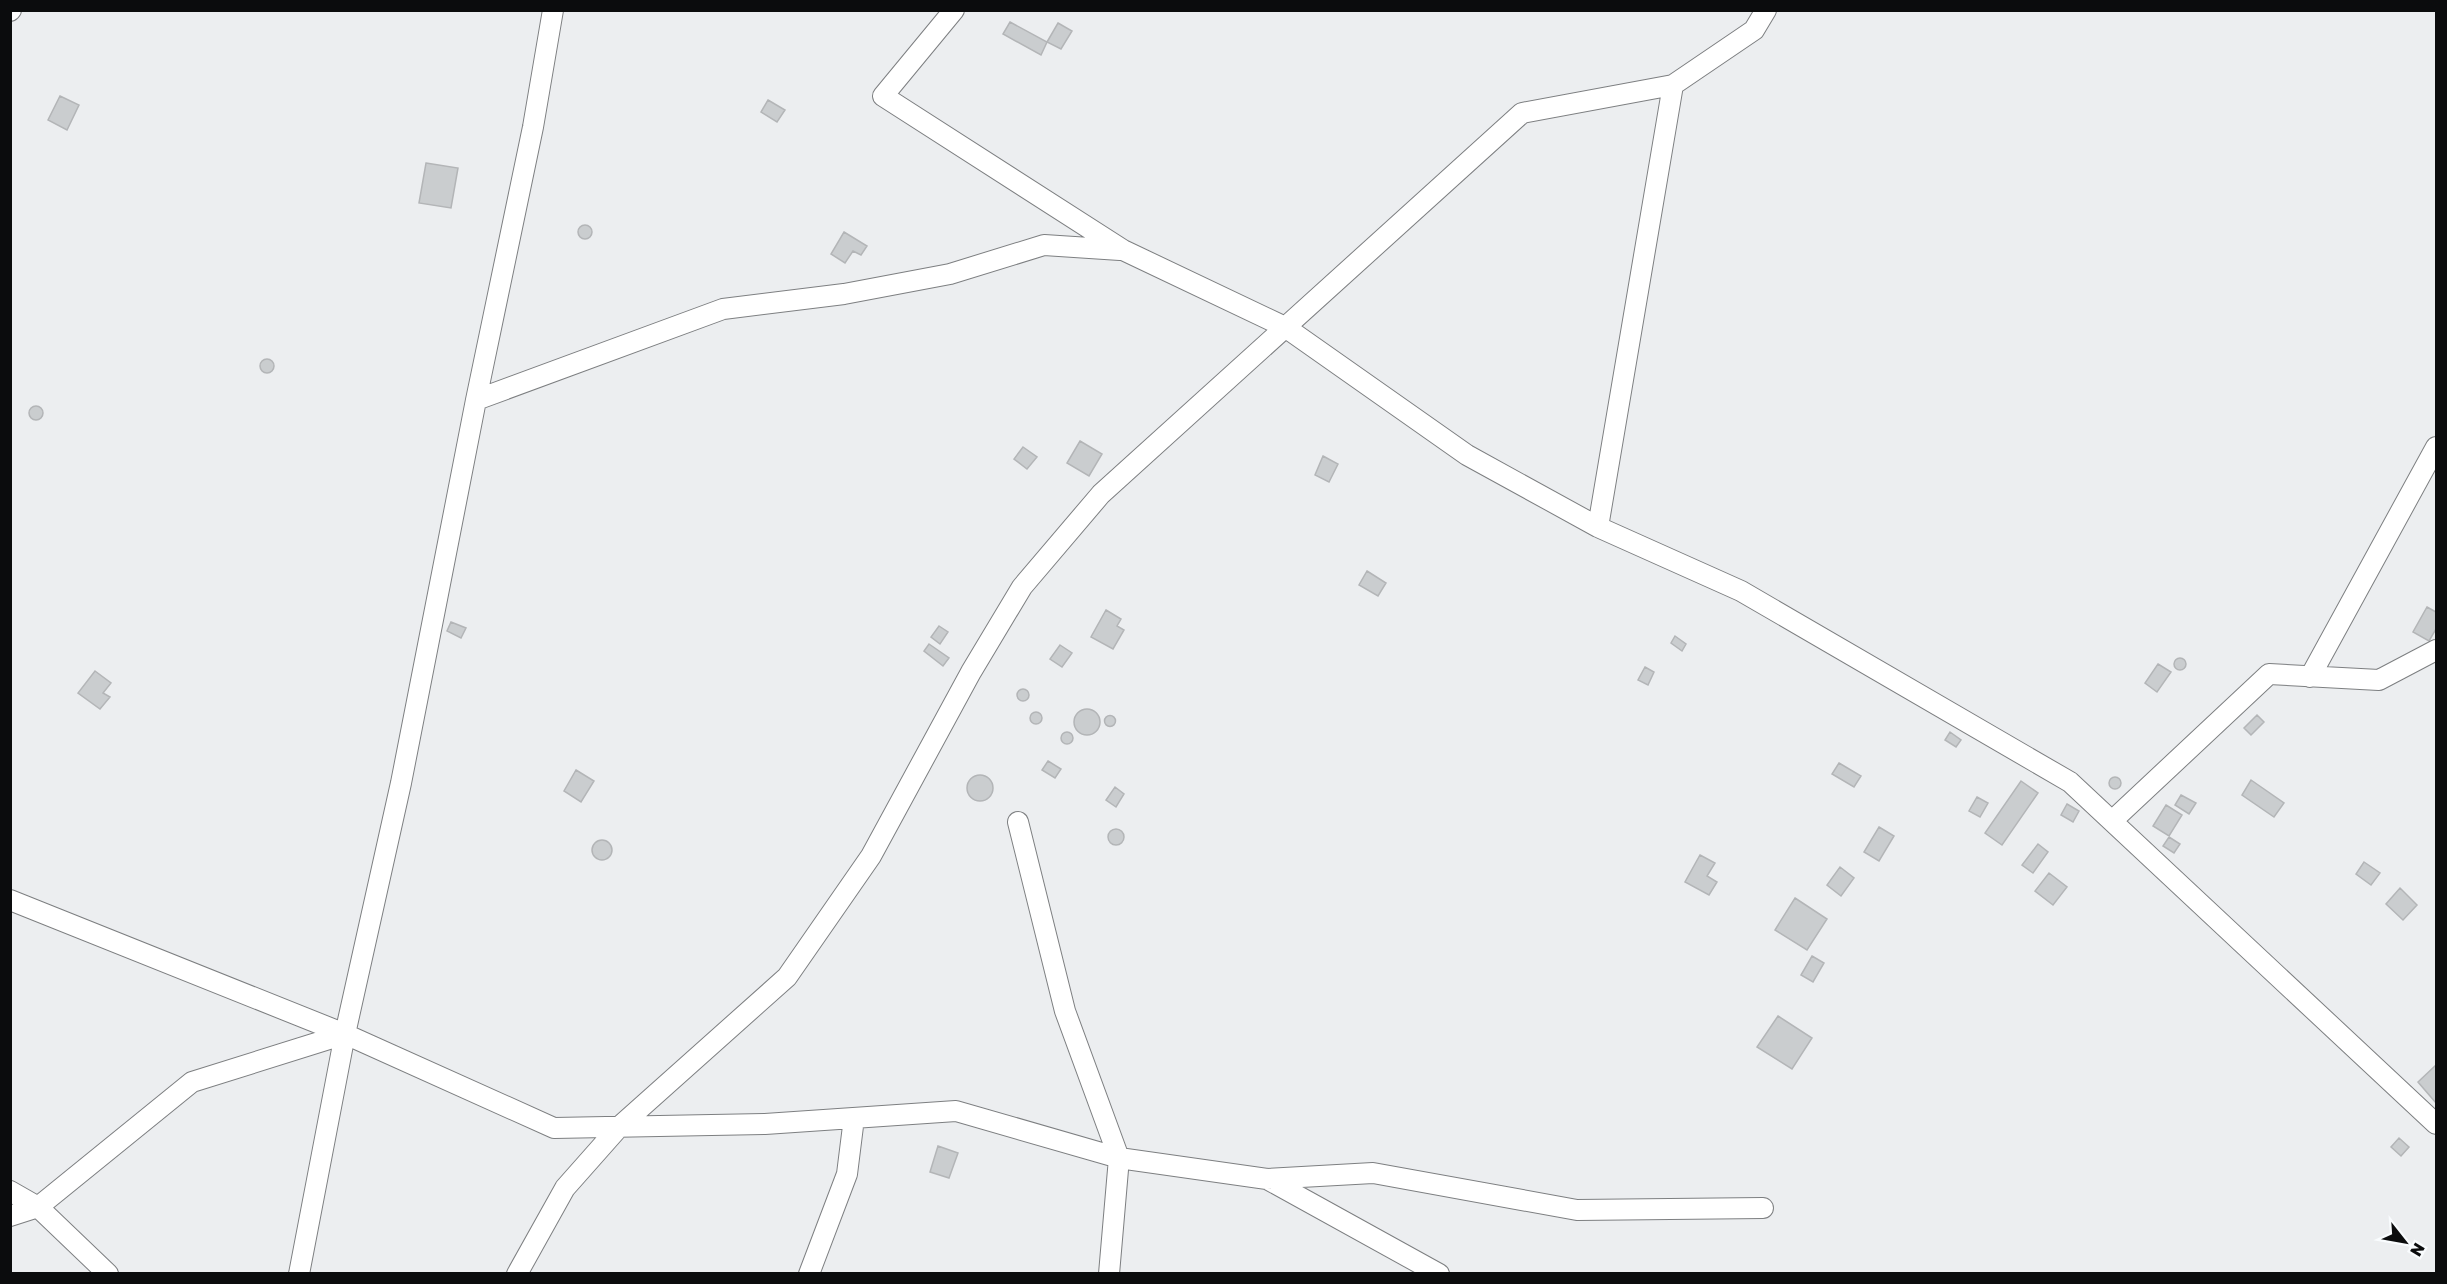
<svg xmlns="http://www.w3.org/2000/svg" width="2447" height="1284" font-family="'Golos Text',sans-serif">
<rect width="100%" height="100%" fill="#eceef0"/>
<path fill="#cacdcf" stroke="#b3b5b7" stroke-width="1.5" d="M1010,22l37,20 -6,13 -38,-21z
M1058,23l14,8 -11,18 -14,-7z
M60,96l19,9 -12,25 -19,-10z
M768,100l17,10 -8,12 -16,-10z
M426,163l32,5 -7,40 -32,-5z
M578 232a7 7 0 1 1 14 0a7 7 0 1 1-14 0Z
M844,232l23,14 -6,9 -8,-4 -8,12 -14,-9z
M260 366a7 7 0 1 1 14 0a7 7 0 1 1-14 0Z
M29 413a7 7 0 1 1 14 0a7 7 0 1 1-14 0Z
M1080,441l22,13 -13,22 -22,-13z
M1023,447l14,10 -10,12 -13,-10z
M1323,456l15,8 -9,18 -14,-7z
M1367,571l19,12 -8,13 -19,-11z
M2427,607l9,5v17l-7,12 -16,-9z
M1106,610l15,9 -4,7 7,4 -11,19 -22,-12z
M451,622l15,6 -5,10 -14,-7z
M939,626l9,6 -8,12 -9,-7z
M1675,636l11,8 -4,7 -11,-8z
M929,644l20,14 -6,8 -19,-15z
M1060,645l12,8 -10,14 -12,-8z
M2174 664a6 6 0 1 1 12 0a6 6 0 1 1-12 0Z
M2158,664l13,8 -14,20 -12,-9z
M1645,667l9,5 -6,13 -10,-5z
M95,671l16,12 -8,10 7,4 -10,12 -22,-16z
M1017 695a6 6 0 1 1 12 0a6 6 0 1 1-12 0Z
M1074 722a13 13 0 1 1 26 0a13 13 0 1 1-26 0Z
M1030 718a6 6 0 1 1 12 0a6 6 0 1 1-12 0Z
M2257,715l7,7 -13,13 -7,-7z
M1104.5 721a5.5 5.5 0 1 1 11 0a5.5 5.5 0 1 1-11 0Z
M1950,732l11,8 -5,7 -11,-7z
M1061 738a6 6 0 1 1 12 0a6 6 0 1 1-12 0Z
M1048,761l13,8 -6,9 -13,-8z
M1839,763l22,13 -7,11 -22,-13z
M576,770l18,11 -13,21 -17,-11z
M967 788a13 13 0 1 1 26 0a13 13 0 1 1-26 0Z
M2109 783a6 6 0 1 1 12 0a6 6 0 1 1-12 0Z
M2251,780l33,23 -10,14 -32,-22z
M2021,781l17,12 -36,52 -17,-12z
M1115,787l9,7 -8,13 -10,-7z
M2181,795l15,8 -7,11 -14,-9z
M1977,797l11,6 -8,14 -11,-6z
M2067,804l12,7 -6,11 -12,-7z
M2166,805l16,10 -13,21 -16,-10z
M1879,827l15,9 -15,25 -15,-9z
M1108 837a8 8 0 1 1 16 0a8 8 0 1 1-16 0Z
M2169,837l11,7 -6,9 -11,-7z
M592 850a10 10 0 1 1 20 0a10 10 0 1 1-20 0Z
M2038,844l10,8 -15,21 -11,-8z
M1700,855l15,8 -8,13 10,6 -8,13 -24,-13z
M2364,862l16,11 -9,12 -15,-11z
M1840,867l14,11 -13,18 -14,-11z
M2049,873l18,14 -14,18 -18,-14z
M2400,888l17,17 -14,15 -17,-16z
M1795,898l32,21 -20,31 -32,-20z
M1812,956l12,7 -11,19 -12,-7z
M1778,1016l34,22 -20,31 -35,-22z
M2436,1065v38l-18,-21z
M2399,1138l10,9 -8,9 -10,-9z
M938,1146l20,7 -9,25 -19,-6z"/>
<g fill="none" stroke-linecap="round" stroke-linejoin="round">
<defs>
<path id="minor" d="M954,10l-71,86 240,154 162,77 182,128 131,72 143,64 329,191 366,342
M10,11l1,-1
M476,400l247,-91 121,-15 106,-20 94,-29 76,5
M1598,527l75,-442 81,-55 12,-20
M2310,677l126,-230
M2112,821l157,-147 110,6 57,-30
M1018,822l47,189 54,147 -10,116
M10,900l335,134 209,94 211,-4 191,-13 163,47 148,21 172,95
M1267,1179l106,-6 204,37 186,-2
M10,1191l28,16 70,67
M10,1216l28,-9 154,-125 153,-48
M299,1274l46,-240 56,-251 75,-383 57,-273 20,-117
M517,1274l48,-86 54,-61 168,-150 84,-121 100,-184 51,-85 79,-93 421,-381 151,-28
M809,1274l38,-100 7,-56"/>
</defs>
<use href="#minor" stroke="#7d7f81" stroke-width="22"/>
<use href="#minor" stroke="#fff" stroke-width="20"/>
</g>
<rect width="2447" height="1284" fill="none" stroke="#0b0c0d" stroke-width="24"/>
<g transform="translate(2405 1242) rotate(121)" stroke="#f9fcfe" stroke-width="4.5" paint-order="stroke">
<path d="M0-4.5L10 22L0 15L-10 22Z" fill="#0b0c0d"/>
<text y="-9" font-size="16" font-weight="bold" text-anchor="middle" fill="#0b0c0d">N</text>
</g>
</svg>
